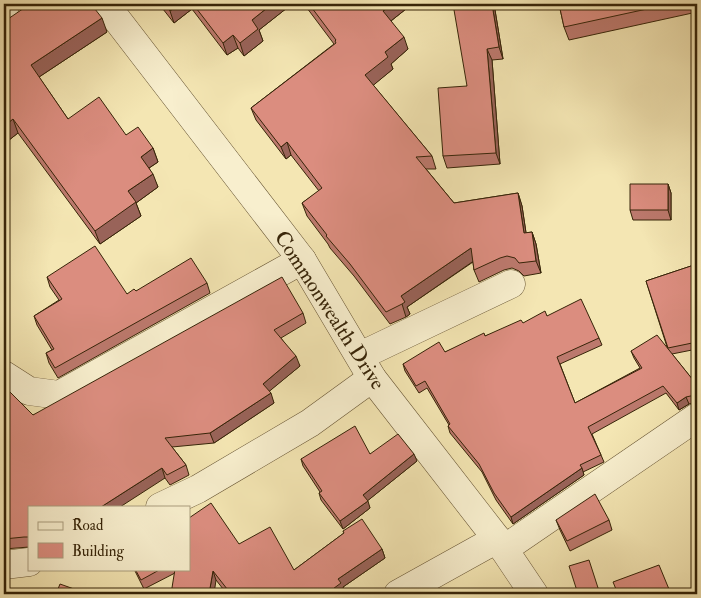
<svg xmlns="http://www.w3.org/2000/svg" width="701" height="598" font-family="'IM FELL Double Pica',serif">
<rect width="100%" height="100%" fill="#f4e6b3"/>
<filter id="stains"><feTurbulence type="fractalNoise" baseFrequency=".004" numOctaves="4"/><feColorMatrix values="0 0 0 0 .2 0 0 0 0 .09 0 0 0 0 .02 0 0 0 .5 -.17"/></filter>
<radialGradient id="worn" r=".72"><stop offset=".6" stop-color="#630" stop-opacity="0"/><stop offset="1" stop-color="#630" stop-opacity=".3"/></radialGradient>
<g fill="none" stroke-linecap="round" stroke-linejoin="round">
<defs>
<path id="minor" d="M4,5l2,-1
M360,356l151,-72
M4,375l25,16 30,4 243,-135
M160,507l38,-18 112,-66 62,-45
M504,549l193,-132
M4,565l25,-3
M398,594l99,-55"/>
<path id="tertiary" d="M105,4l197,256 70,118 125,161 37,55"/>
</defs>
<use href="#minor" stroke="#665433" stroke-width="29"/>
<use href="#tertiary" stroke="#665433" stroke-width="29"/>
<use href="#minor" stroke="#f8efce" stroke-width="28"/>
<use href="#tertiary" stroke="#f8efce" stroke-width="28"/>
</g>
<path fill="#bc796d" stroke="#362408" d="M159,4h133l-33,26 4,11 -19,15 -6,-8 -11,7 -35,-46 -18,14z
M304,4h100l2,5 -15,12 17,28 -17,15 2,5 -20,16 59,71 4,13h-10l28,34 64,-10 4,13 4,27 6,-1 4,12 5,29 -17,3 -5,-5 -7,-3 -8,2 -25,12 -5,-12 -1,-8 -66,45 3,7 -4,3 -16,7 -36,-48 -24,-28 -2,-4 -21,-28 -5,-13 17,-12 -28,-36 -5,4 -30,-39 -5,-12 83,-64z
M494,4l9,55 -11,1 8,104 -53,4 -4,-12 24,-70z
M559,4h138v8l-128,28 -5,-13z
M5,21l102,11 -68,45 29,42 58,16 27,13 5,14 -9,6 9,19 -22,16 5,13 -41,28 -82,-111 -14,11z
M668,184l3,9v27h-38l-3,-10z
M697,264v85l-25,5 25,31v17l-8,2 -10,6 -13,-17 -74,41 12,28 -21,10 1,3 -71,49 -17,-24 -14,-28 -32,-39 -2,-7 1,-1 -22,-37 -8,5 -14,-22 -2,-7 42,-12 40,-16 62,-20 52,22 3,7 -42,19 15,39 65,-35 -6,-10 -3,-7 37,-1 -22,-69z
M47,277l80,17 9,-3 71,-8 3,10 -152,85 -9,-15 -3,-10 6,-3 -15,-25 -3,-9 25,-16 -9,-13z
M303,313l3,10 -25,15 19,28 -31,25 5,12 -60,40 -42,4 14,18 3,10 -19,10 -5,-7 -136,29v40l-25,2v-162l29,28z
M370,454l47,7 -50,40 3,7 -27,21 -22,-29 -2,-7 1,-1 -17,-26 -2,-7z
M556,520h53l3,10 -42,21 -10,-21z
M343,531l39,18 3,9 -42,29 2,5 -3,2h-115l-11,-14 -41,-7 -31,16 -10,-20h55l50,-25 55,26 50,-37z"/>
<path fill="#996359" stroke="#362408" d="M179,4h11l2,5 -18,14 -4,-12z
M272,4h20l-33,26 4,11 -19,15 -4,-13 12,-23z
M393,4h11l2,5 -19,15 -4,-13z
M492,4h2l9,55 -4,-12z
M102,18l5,14 -71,47 -5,-14z
M233,35l5,13 -11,7 -4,-12z
M404,37l4,12 -17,15 2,5 -23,19 -5,-13 20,-23z
M487,49l5,11 8,104 -4,-11z
M13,119l5,14 -14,11v-18z
M287,142l4,13 -5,4 -5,-12z
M153,148l5,14 -12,8 -5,-13z
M153,174l5,13 -22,16 5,13 -41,28 -5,-13 33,-40z
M668,184l3,9v27l-3,-10z
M518,193l4,13 6,40 -4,-13z
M532,232l4,12 5,29 -5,-12z
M471,248l4,12 -68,47 3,7 -4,3 -4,-13 -1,-8z
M296,356l4,10 -34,28 -3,-10z
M271,393l3,10 -60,40 -4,-10z
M697,393v8l-2,-6z
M686,397l3,7 -10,6 -2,-7z
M414,454l3,7 -51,41 -3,-7z
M162,468l3,10 -45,29h-19z
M582,468l2,7 -71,49 -2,-7z
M368,501l2,7 -27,21 -3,-8z
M382,549l3,9 -42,29 2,5 -3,2h-16l12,-15z
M213,571l3,9 -2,14h-5z"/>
<path fill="#db8d7f" stroke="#362408" d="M30,4h61l11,14 -71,47 37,54 31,-22 27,38 12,-8 15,21 -12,9 12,17 -25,17 8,11 -41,29 -82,-112 -9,7v-107l1,2z
M164,4h15l-9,7z
M193,4h79l-20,16 6,9 -18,14 -7,-8 -10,8z
M309,4h84l-10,7 21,26 -19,15 3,5 -23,18 67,81 -16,1 38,46 64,-10 6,40 8,-1 4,29 -17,2 -4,-5 -8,-2 -7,2 -26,12 -3,-22 -70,48 4,6 -3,2 -16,8 -36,-48 -24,-28 1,-1 -25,-32 20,-15 -35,-46 -6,5 -30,-39 85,-65 -1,-2 1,-1z
M453,4h39l7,43 -12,2 9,104 -53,3 -5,-68 29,-2z
M559,4h111l-106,23z
M630,184h38v26h-38z
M95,246l32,48 7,-5 2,2 55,-33 16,25 -152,85 -9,-15 8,-4 -20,-33 28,-17 -15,-22z
M697,264v78l-29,6 -22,-67z
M282,277l21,36 -29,17 22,26 -33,28 8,9 -61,40 -45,5 21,27 -19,10 -5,-7 -61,39h-72v30h-5l-20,2v-152l4,3 25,25z
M581,299l18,39 -42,19 18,46 67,-35 -11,-17 26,-16 40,50v8l-2,2 -9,2 -9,6 -14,-17 -75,41 13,28 -21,10 2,3 -71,49 -17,-24 -15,-29 -31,-38 2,-2 -25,-43 -9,5 -13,-22 36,-22 6,10 39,-19 1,3 36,-16 2,3 22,-12 2,5z
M355,426l15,28 28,-20 16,20 -51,41 5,6 -28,20 -21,-28 3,-2 -21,-32z
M595,494l14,26 -42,21 -11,-21z
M211,503l28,41 31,-17 24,43 50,-37 -1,-2 19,-12 20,30 -44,30 3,4 -15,11h-95l-18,-23 -4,23h-38l4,-25h14v-51z
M589,560l11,34h-22l-9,-28z
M659,565l12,29h-53l-5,-12z
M135,569h26l-20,11z
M60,584l28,10h-32z"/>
<g text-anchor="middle" stroke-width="5" stroke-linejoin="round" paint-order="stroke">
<g font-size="21" fill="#362408" stroke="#f8efce">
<text transform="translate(330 310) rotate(57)" y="7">Commonwealth Drive</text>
</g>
</g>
<rect width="701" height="598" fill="none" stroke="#f4e6b3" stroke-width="20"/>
<rect x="5" y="5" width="691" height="588" fill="none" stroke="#362408" stroke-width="2.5"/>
<rect x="10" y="10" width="681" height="578" fill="none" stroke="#362408"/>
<rect x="28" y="506" width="162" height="65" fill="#f8efce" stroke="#aa9e7f"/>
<rect x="38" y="522" width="25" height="8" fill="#f8efce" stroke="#aa9e7f"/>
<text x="72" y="530" font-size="15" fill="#362408">Road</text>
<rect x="38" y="543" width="25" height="15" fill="#db8d7f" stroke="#aa9e7f"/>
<text x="72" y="556" font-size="15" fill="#362408">Building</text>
<rect width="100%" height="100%" filter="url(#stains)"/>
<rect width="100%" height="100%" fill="url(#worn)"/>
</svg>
